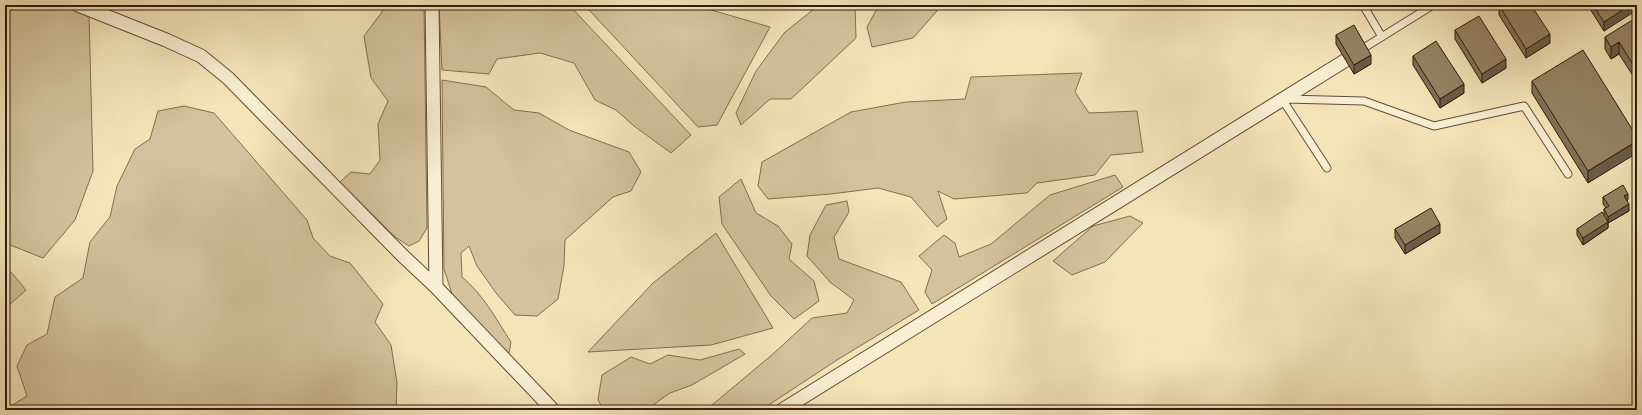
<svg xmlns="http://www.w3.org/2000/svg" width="1642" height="415" font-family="'Old Standard TT',serif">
<rect width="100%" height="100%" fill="#f4e5b9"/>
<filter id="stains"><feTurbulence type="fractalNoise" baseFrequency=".005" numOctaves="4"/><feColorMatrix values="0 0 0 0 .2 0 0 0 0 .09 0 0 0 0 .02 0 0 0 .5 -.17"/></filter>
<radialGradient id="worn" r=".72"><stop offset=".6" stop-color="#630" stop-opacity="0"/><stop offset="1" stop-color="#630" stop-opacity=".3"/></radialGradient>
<path fill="#d3c29b" stroke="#826e52" d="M5,5h55l29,11 4,155 -18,49 -32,38 -38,-15z
M385,5h39l3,223 -8,13 -10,5 -14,-9 -55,-55 11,-10 19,2 10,-14 -2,-36 10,-23 -17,-23 -7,-42 18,-24z
M439,5h130l122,130 -20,18 -37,-27 -18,-16 -21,-10 -21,-37 -34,-10 -43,6 -8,15 -47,-4z
M582,5h112l76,22 -53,98 -19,2 -109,-117z
M819,5h36l1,33 -65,61h-21l-29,26 -5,-12 20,-42 29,-39z
M879,5h58v6l-24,27 -41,9 -5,-20z
M1082,73l-7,19 14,21 48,-2 6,41 -32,3 -16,20 -58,8 -10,10 -73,6 -16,-8 9,28 -10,8 -26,-30 -33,-9 -47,6 -63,5 -10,-13 4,-24 89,-50 55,-10 59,-3 6,-22z
M442,80l44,7 28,23 25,3 30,17 60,22 12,20 -10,19 -18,6 -48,43 -1,26 -6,33 -21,17 -22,-1 -19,-22 -19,-27 -8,-20 -8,7 1,24c21,17 34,42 49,65l-2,11 -56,-56 -9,-28z
M184,106l30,7 93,107 6,18 17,18 20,7 33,41 -8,18 16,23 6,38 -1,27h-391v-1h1l21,-13 -10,-30 10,-21 20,-11 8,-37 28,-19 7,-36 20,-25 7,-31 18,-37 15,-10 8,-28z
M1115,175l8,12 -191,117 -7,-12 7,-22 -13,-14 25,-21 11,8 4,14 32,-13 59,-49z
M741,179l15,34 22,13 14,18 -3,15 25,22 5,20 -25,18 -23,-23 -49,-72 -3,-27z
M847,201l2,11 -15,25 5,22 62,23 18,28 -82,50 -76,50h-55l67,-56 39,-36 35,-5 7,-13 -24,-18 -23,-26 3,-21 16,-30z
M1130,216l13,7 -38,39 -33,13 -19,-14 40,-35z
M716,233l57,95 -62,17 -123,7 65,-69z
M5,270l6,2 15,18 -21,19z
M739,349l6,5 -53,31 -22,8 -24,17h-42l-6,-10 4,-25 29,-18 19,7 18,-9 32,5z"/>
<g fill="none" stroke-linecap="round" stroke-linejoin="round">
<defs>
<path id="lane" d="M1363,5l19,32
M1359,51l74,-46
M1282,99l45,69
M1286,99l78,2 70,25 90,-20 44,68"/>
<path id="street" d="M78,5l88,35 35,16 27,22 174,177 34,32 117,123
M432,5l4,282
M782,410l564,-350"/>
</defs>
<use href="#lane" stroke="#624c36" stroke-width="9"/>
<use href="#street" stroke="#624c36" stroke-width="15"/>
<use href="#lane" stroke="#f8eed2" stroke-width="7"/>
<use href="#street" stroke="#f8eed2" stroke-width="13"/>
</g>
<path fill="#817157" stroke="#31190a" d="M1369,5h10l-7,4z
M1499,5l51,38 -24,15 -27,-43z
M1590,5h47l-33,26 -14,-22z
M1637,23v59l-18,-28 -8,5 -6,-10v-12z
M1455,30l51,38 -24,15 -27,-44z
M1336,35l35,29 -17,10 -18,-30z
M1413,56l51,37 -24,15 -27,-43z
M1532,81l105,56 -49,46 -56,-90z
M1603,197l25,3 -1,1 2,10 -21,12v5l-25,17 -6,-10v-6l27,-14v-6l2,-1 -3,-4z
M1395,229l45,4 -35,21 -10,-16z"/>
<path fill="#695c47" stroke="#31190a" d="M1372,5h7l-7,4z
M1630,5h7v5l-33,21v-9z
M1550,34v9l-24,15v-9z
M1619,42v12l-8,5v-12z
M1371,55v9l-17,10v-9z
M1506,59v9l-24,15v-9z
M1464,84v9l-24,15v-9z
M1637,141v12l-49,30v-12z
M1628,194v6l-4,3v-7z
M1629,204v7l-21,12v-6z
M1608,222v6l-25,17v-7z
M1440,224v9l-35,21v-9z"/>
<path fill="#968365" stroke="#31190a" d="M1499,5h32l19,29 -24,15z
M1593,5h37l-26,17z
M1479,16l27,43 -24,15 -27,-44z
M1634,19l3,4v48l-18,-29 -8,5 -6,-10z
M1354,25l17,30 -17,10 -18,-30z
M1436,41l28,43 -24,15 -27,-43z
M1583,50l54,87v4l-49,30 -56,-90z
M1623,185l5,9 -4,2 5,8 -21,13 -4,-8 5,-3 -6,-9z
M1431,208l9,16 -35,21 -10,-16z
M1602,212l6,10 -25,16 -6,-9z"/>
<rect width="1642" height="415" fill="none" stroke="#f4e5b9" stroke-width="20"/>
<rect x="6" y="6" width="1630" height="403" fill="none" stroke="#31190a" stroke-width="2"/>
<rect x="10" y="10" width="1622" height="395" fill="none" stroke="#31190a"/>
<rect width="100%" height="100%" filter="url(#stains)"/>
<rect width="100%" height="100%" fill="url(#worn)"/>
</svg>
